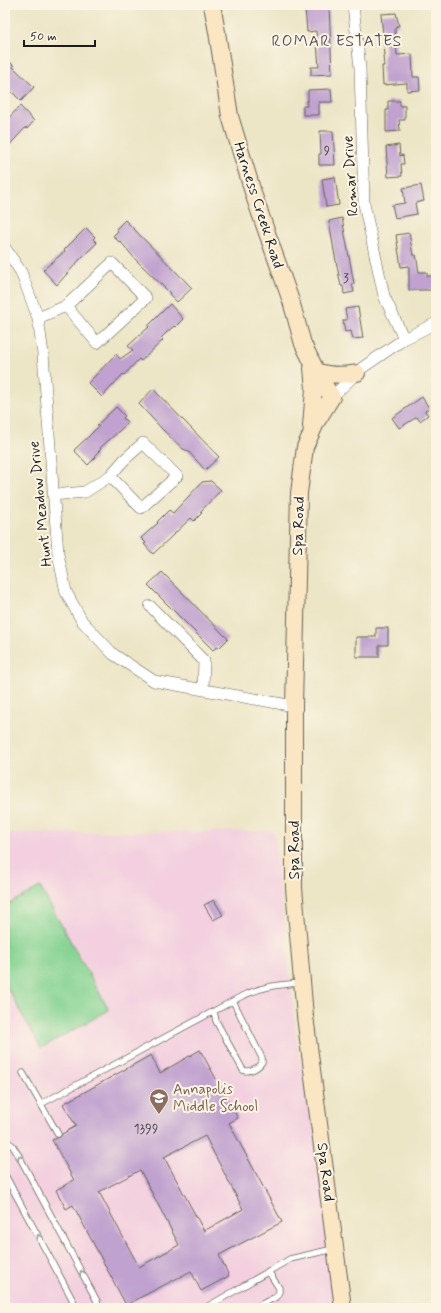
<svg xmlns="http://www.w3.org/2000/svg" width="441" height="1313" font-family="Mynerve,sans-serif">
<rect width="100%" height="100%" fill="#fcf5e5"/>
<filter id="ink" filterUnits="userSpaceOnUse"><feTurbulence type="fractalNoise" baseFrequency=".025" numOctaves="2"/><feDisplacementMap in="SourceGraphic" scale="8" xChannelSelector="R" yChannelSelector="G"/><feConvolveMatrix kernelMatrix="1 2 1 2 8 2 1 2 1" color-interpolation-filters="sRGB"/></filter>
<filter id="wash" filterUnits="userSpaceOnUse"><feTurbulence type="fractalNoise" baseFrequency=".012" numOctaves="4" result="noise"/><feDisplacementMap in="SourceGraphic" scale="16" xChannelSelector="R" yChannelSelector="G"/><feGaussianBlur stdDeviation="0.9" result="paint"/><feColorMatrix in="noise" values="0 0 0 0 0 0 0 0 0 0 0 0 0 0 0 0 0 1.4 0 .05"/><feComposite in="paint" operator="in"/></filter>
<g filter="url(#wash)">
<rect width="100%" height="100%" fill="#ece5c6"/>
<path fill="#f3cfdf" d="M274,831l24,220 29,128 19,129h-341v-475z"/>
<path fill="#85d392" stroke="#507857" d="M40,887l69,123 -68,38 -36,-64v-78z"/>
<g id="blocks">
<path fill="#c0a1cf" fill-rule="evenodd" d="M312,5h17l3,69 -21,1v-8h8l-3,-36 -9,1 -2,-24 8,-1z
M396,13l3,13h-3l-1,4 2,25 15,-1 1,23h6l1,13 -13,1v-8l-24,2 -1,-19h2l-1,-10 2,-1 -4,-41z
M5,57l9,9 -1,1 21,20 -13,14 -16,-16z
M331,89l1,13h-13v13h-16v-9h4l-1,-5h2v-11z
M388,101h12v5h5v14h-6l1,11 -14,1v-22h2z
M20,106l14,15 -7,8 -1,-2 -21,23v-28z
M320,131h13l2,34h-16v-11h2z
M399,145l1,11 3,-1 1,9h-3l1,12 -14,1 -2,-30z
M335,177l4,28 -13,2 -4,-28z
M421,185l3,16 -9,2 2,11 -22,4 -3,-13 13,-2 -2,-15z
M342,218l12,66h-2l2,8 -10,2 -1,-8h-2l-7,-35 -5,-30z
M125,220l67,68 -15,14 -8,-8 1,-1 -34,-33 -16,-19 -1,1 -6,-6 5,-5 -2,-2z
M86,228l9,9 -2,2 4,4 -15,14 -25,28 -14,-15 22,-19 -1,-1z
M409,233l4,22h3l3,17h8v4h9v14h-27v-24l-8,1 -5,-32z
M170,304l13,15 -8,8 -1,-1 -8,7 -5,5 2,2 -22,21 -2,-2 -15,16 -1,-1 -21,23 -14,-14 28,-29 4,5 13,-9 -5,-4 21,-19 -1,-1z
M358,307l5,31 -10,1 -2,-8 -6,1 -2,-12h4l-2,-11z
M153,389l66,68 -14,13 -17,-19 -5,-2 -20,-19 -24,-26z
M422,397l7,11 -4,3 3,4 -8,6 -3,-4 -18,11 -7,-10z
M116,407l9,9 -2,2 5,5 -28,25 1,1 -6,6 1,2 -8,8 -14,-15 15,-14 10,-10 -2,-1z
M211,481l10,9 -21,22 2,1 -8,8 -3,-3 -38,36 -9,-10 2,-1 -5,-5 17,-15 -1,-1 12,-12 4,3 29,-31z
M162,572l66,67 -9,9 -2,-1 -4,3 -65,-65z
M376,628h12v17h-9v12h-23v-20h20z
M214,900l9,15 -10,5 -9,-15z
M200,1050l38,68 -9,5 53,99 -63,33 10,21 -28,15 -10,-20 -65,34 -53,-100 -7,4 -10,-19 18,-10 -22,-40 8,-3 2,-3 14,-8 -13,-22 88,-49 9,18zM205,1136l38,73 -39,22 -40,-74zM140,1170l39,75 -40,22 -40,-75z"/>
</g>
</g>
<g filter="url(#ink)">
<use href="#blocks" fill-opacity="0" stroke="#656258" stroke-width="1"/>
<g fill="none" stroke-linecap="round" stroke-linejoin="round">
<defs>
<path id="lane" d="M214,1011l2,10 27,49c6,3 15,-2 19,-8v-4l-29,-57
M23,1073l35,61
M41,1104l201,-108c22,-10 34,-11 58,-13
M5,1140l7,5 7,11 78,145 1,7
M5,1175l72,133
M205,1308l85,-49 43,-10
M254,1308l22,-11 3,-5v-4l-11,-17"/>
<path id="street" d="M353,5l7,63 4,136 20,92 20,43
M5,248l16,24 17,46 5,36 15,200 8,38 16,29 31,33 41,27 140,25
M38,318l28,-12 46,-43 34,35 -49,45 -31,-37
M332,397l30,-29 42,-29 32,-16
M53,495l32,-3 25,-16 31,32 36,-32 -34,-33 -19,17 -14,16
M150,606l54,55 -1,28"/>
<path id="secondary" d="M212,5l5,27 13,84 25,83 36,102 12,43 17,34 12,19 -15,24 -12,26 -6,46 -5,213v182l11,128 38,292
M316,371c14,5 26,5 41,2
M311,426l3,-37 -2,-21"/>
</defs>
<use href="#lane" stroke="#656258" stroke-width="7"/>
<use href="#street" stroke="#656258" stroke-width="12"/>
<use href="#secondary" stroke="#656258" stroke-width="18"/>
<use href="#lane" stroke="#fff" stroke-width="5.5"/>
<use href="#street" stroke="#fff" stroke-width="11"/>
<use href="#secondary" stroke="#fbe6c4" stroke-width="16"/>
</g>
<defs><path id="oneway-chevron" d="M-2-3.5L2.5 0L-2 3.5" fill="none" stroke-width="1.6" stroke-linecap="round" stroke-linejoin="round"/></defs>
<g stroke="#999">
<use href="#oneway-chevron" transform="translate(20 1158) rotate(-120)"/>
<use href="#oneway-chevron" transform="translate(39 1237) rotate(-119)"/>
<use href="#oneway-chevron" transform="translate(82 1273) rotate(-118)"/>
</g>
</g>
<defs>
<symbol id="school-pin" viewBox="-11 -11 22 30"><path d="M0 17L-7.5 6A9.5 9.5 0 1 1 7.5 6Z" fill="#8d6e63" stroke="#fcf5e5"/><path d="M0-5L7-2L0 1L-7-2ZM-4 1L0 2.5L4 1V4Q0 6-4 4Z" fill="#fff"/></symbol>
</defs>
<g fill-rule="evenodd">
<use href="#school-pin" x="148" y="1087" width="22" height="30"/>
</g>
<g text-anchor="middle" stroke-width="4" stroke-linejoin="round" paint-order="stroke">
<g font-size="13" fill="#453d49">
<text x="327" y="155">9</text>
<text x="346" y="282">3</text>
<text x="146" y="1133">1399</text>
</g>
<g font-size="15" fill="#1c1c1c" stroke="#fcf5e5">
<text transform="translate(350 176) rotate(-94)" y="5">Romar Drive</text>
<text transform="translate(259 205) rotate(72)" y="5">Harness Creek Road</text>
<text transform="translate(40 504) rotate(-96)" y="5">Hunt Meadow Drive</text>
<text transform="translate(298 526) rotate(-88)" y="5">Spa Road</text>
<text transform="translate(294 850) rotate(-90)" y="5">Spa Road</text>
<text transform="translate(326 1172) rotate(83)" y="5">Spa Road</text>
</g>
<g font-size="15" fill="#785e54" stroke="#fcf5e5" text-anchor="start">
<text x="173" y="1094">Annapolis<tspan x="173" dy="17">Middle School</tspan></text>
</g>
<g font-size="16" letter-spacing="1" fill="#554b5b" stroke="#fcf5e5">
<text x="337" y="46">ROMAR ESTATES</text>
</g>
</g>
<rect width="441" height="1313" fill="none" stroke="#fcf5e5" stroke-width="20"/>
<path d="M24 40v6h71v-6" fill="none" stroke="#1c1c1c" stroke-width="2"/>
<text x="30" y="40" font-size="12" fill="#1c1c1c" stroke="#fcf5e5" stroke-width="3" paint-order="stroke">50 m</text>
</svg>
